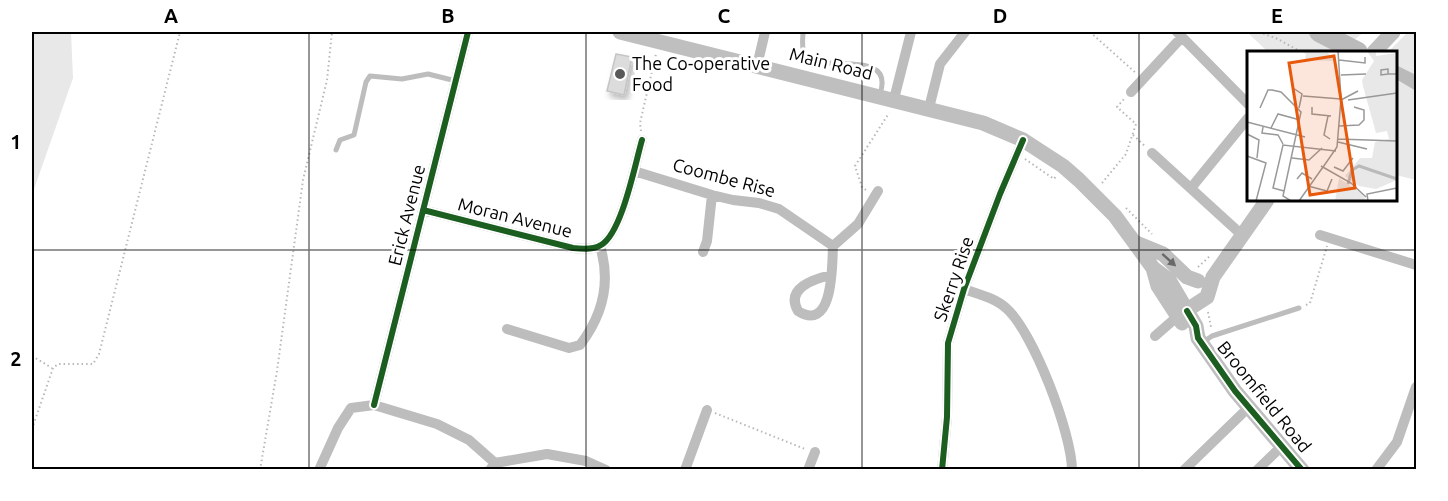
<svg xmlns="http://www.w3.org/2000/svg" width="1448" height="501" font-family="Ubuntu,sans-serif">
<defs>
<filter id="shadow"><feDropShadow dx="3" dy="5" stdDeviation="3" flood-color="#0004"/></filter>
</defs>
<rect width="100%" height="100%" fill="#fff"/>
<path fill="#e8e8e8" d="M32,32h39l2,46 -41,117z
M1247,32h117l-25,20h-71z
M1408,32h8v148l-20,-5v-123h-8z"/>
<path fill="#bababa" d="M1396,65l20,10v16l-20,-12z"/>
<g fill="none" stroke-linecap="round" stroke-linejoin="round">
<path stroke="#bababa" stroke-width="20" d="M1319,32l39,20"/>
</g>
<path fill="#dcdcdc" stroke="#c4c4c4" stroke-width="1.5" filter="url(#shadow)" d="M616,54l16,3 -8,38 -17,-4z"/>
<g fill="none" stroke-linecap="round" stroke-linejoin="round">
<path stroke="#b8b8b8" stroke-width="2" stroke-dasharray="1.5 3" stroke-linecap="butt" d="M1090,32l46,41
M1259,32l19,7 23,13
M641,131l-1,-8 16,-69
M1133,135l13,12
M1025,159l29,20 2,-3
M1102,183l24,-29 10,-30 -19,-17 7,-8
M866,190l-4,-3 -7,-21 34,-53
M1126,208l26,26
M1198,267l13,-12
M1306,305l4,-2 17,-57
M1208,312l3,15
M32,356l20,12
M715,413l90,36
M32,429l21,-61 5,-4h35l6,-10 81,-322
M260,470l17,-99 26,-191 24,-100 5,-48"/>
<path stroke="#bdbdbd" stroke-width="5" d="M803,32c0,7 -2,17 2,23 13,20 91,-9 75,39
M336,150l4,-10 14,-5 12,-53 4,-6 32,3 26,-5 28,7
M1202,343l10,-7 87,-28"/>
<path stroke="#bdbdbd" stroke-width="10" d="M1177,32l71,72
M757,66l8,-34
M1131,92l51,-55
M894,99l17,-67
M929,108l11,-44 25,-32
M1152,153l91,83
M634,171l78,24 21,5 26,3 20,6 54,37 25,-22 20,-33
M1191,188l57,-70
M423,210l150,38c9,1 20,2 28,-3 21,-12 34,-81 41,-105
M1320,235l96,30
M703,252l4,-11 5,-46
M831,275c-17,4 -46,13 -33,36 36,23 34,-48 35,-65
M964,289c14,5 31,9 42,19 27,23 66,126 66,162
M507,329l62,19 11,-3c23,-30 31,-63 20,-99
M1155,336l23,-20
M374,405l94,-373
M319,470l19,-42 13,-20 23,-3 63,19 32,16 26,23
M490,470l5,-7 52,-9 39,7 20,9
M685,470l22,-60
M808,470l7,-18
M942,470l5,-53 1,-74 16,-54 36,-95 23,-54
M1184,470l64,-62
M1257,470l24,-23
M1376,470l21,-28 19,-55"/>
<path stroke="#bfbfbf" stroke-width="15" d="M620,32l363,91 40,17 40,26 16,14 36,36 38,52 16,12 27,46 2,12 37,53 67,79
M1374,52l19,-20
M1136,243l27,11 24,23 11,4
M1153,268l5,18 24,37
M1178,316l29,-19 6,-20 54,-77"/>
<defs>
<path id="cycleway" d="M423,210l150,38c9,1 20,2 28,-3 21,-12 34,-81 41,-105
M1187,311l9,15 2,12 37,53 67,79
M374,405l94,-373
M942,470l5,-53 1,-74 16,-54 36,-95 23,-54"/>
</defs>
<use href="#cycleway" stroke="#fff" stroke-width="10"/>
<use href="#cycleway" stroke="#1b5e20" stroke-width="6"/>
</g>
<defs><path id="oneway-solid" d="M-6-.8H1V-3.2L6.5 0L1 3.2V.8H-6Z" transform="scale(1.5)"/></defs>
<use fill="#696969" href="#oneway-solid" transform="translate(1169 260) rotate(42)"/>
<path fill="none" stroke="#000" stroke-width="1.5" stroke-opacity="0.55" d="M309,32v438M586,32v438M862,32v438M1139,32v438M32,250h1384"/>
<circle fill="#595959" stroke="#fff" stroke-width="2" cx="620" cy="74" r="6"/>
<g text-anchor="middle" stroke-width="6" stroke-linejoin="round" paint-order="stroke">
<g font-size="18" fill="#000" stroke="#fff" text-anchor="start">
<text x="632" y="70">The Co-operative<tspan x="632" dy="21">Food</tspan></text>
</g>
<g font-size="18" fill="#000" stroke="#fff">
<text transform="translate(831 64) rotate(14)" y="6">Main Road</text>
<text transform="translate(724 178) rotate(15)" y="6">Coombe Rise</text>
<text transform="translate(407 215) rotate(-76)" y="6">Erick Avenue</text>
<text transform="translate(515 218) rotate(14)" y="6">Moran Avenue</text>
<text transform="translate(954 279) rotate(-71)" y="6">Skerry Rise</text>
<text transform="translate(1264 397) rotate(51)" y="6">Broomfield Road</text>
</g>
</g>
<g transform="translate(1247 51)">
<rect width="150" height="150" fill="#fff"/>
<path d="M54,0l27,2 8,8 -31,-1 1,-6zM120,0h9v5l21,-3v127l-21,9 -17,-3 -14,-10 15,-18h12l3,-16 14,-3 -2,-8 -11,2 -13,-47 -1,-6 12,-19zM92,127l22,15 6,8h-32z" fill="#e8e8e8"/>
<path fill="none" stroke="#bababa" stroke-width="3" d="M101,133l4,-14 7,-4 38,13"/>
<path fill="none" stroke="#999" stroke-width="1.5" d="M92,9l26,3v-6M141,23v-5l-7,1v5l7,-1h9M94,24l25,-1M46,37l9,6 -3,14M56,45l38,3M94,49l17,-9M101,49l49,-7M65,56v7l19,2M13,57l8,-18h4l9,2 20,20 -18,84 8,5M81,65l-4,19 6,4M0,71l58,15M92,75l20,-1 5,-5v-10l-10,-3M16,76l-1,6 16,2 5,9M24,77l7,-14 22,6M0,83l12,6 -2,18M91,88l59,2M91,91l29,7M0,105l19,7 -10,38M45,107l17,2 13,-12M74,115l30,17 15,14M87,116l9,4 10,-13M74,119l16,-23 4,-48 -3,-48M50,128l5,-6 10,6M61,135l19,5 5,-12M37,140l-11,-3 10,-43 53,6M52,150l24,-34M121,150l-1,-7 30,-6"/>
<path fill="#e8590c" fill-opacity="0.15" stroke="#e8590c" stroke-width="3" d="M87,5l21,132 -45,7 -21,-132z"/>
<rect width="150" height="150" fill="none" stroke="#000" stroke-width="3"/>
</g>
<rect width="1448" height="501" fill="none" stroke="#ffffff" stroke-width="66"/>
<rect x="33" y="33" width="1382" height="435" fill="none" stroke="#000" stroke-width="2"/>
<g font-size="20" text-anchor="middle" font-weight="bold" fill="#000">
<text x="171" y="23">A</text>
<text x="448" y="23">B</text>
<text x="724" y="23">C</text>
<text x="1000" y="23">D</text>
<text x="1277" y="23">E</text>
<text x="16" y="149">1</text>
<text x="16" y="366">2</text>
</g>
</svg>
